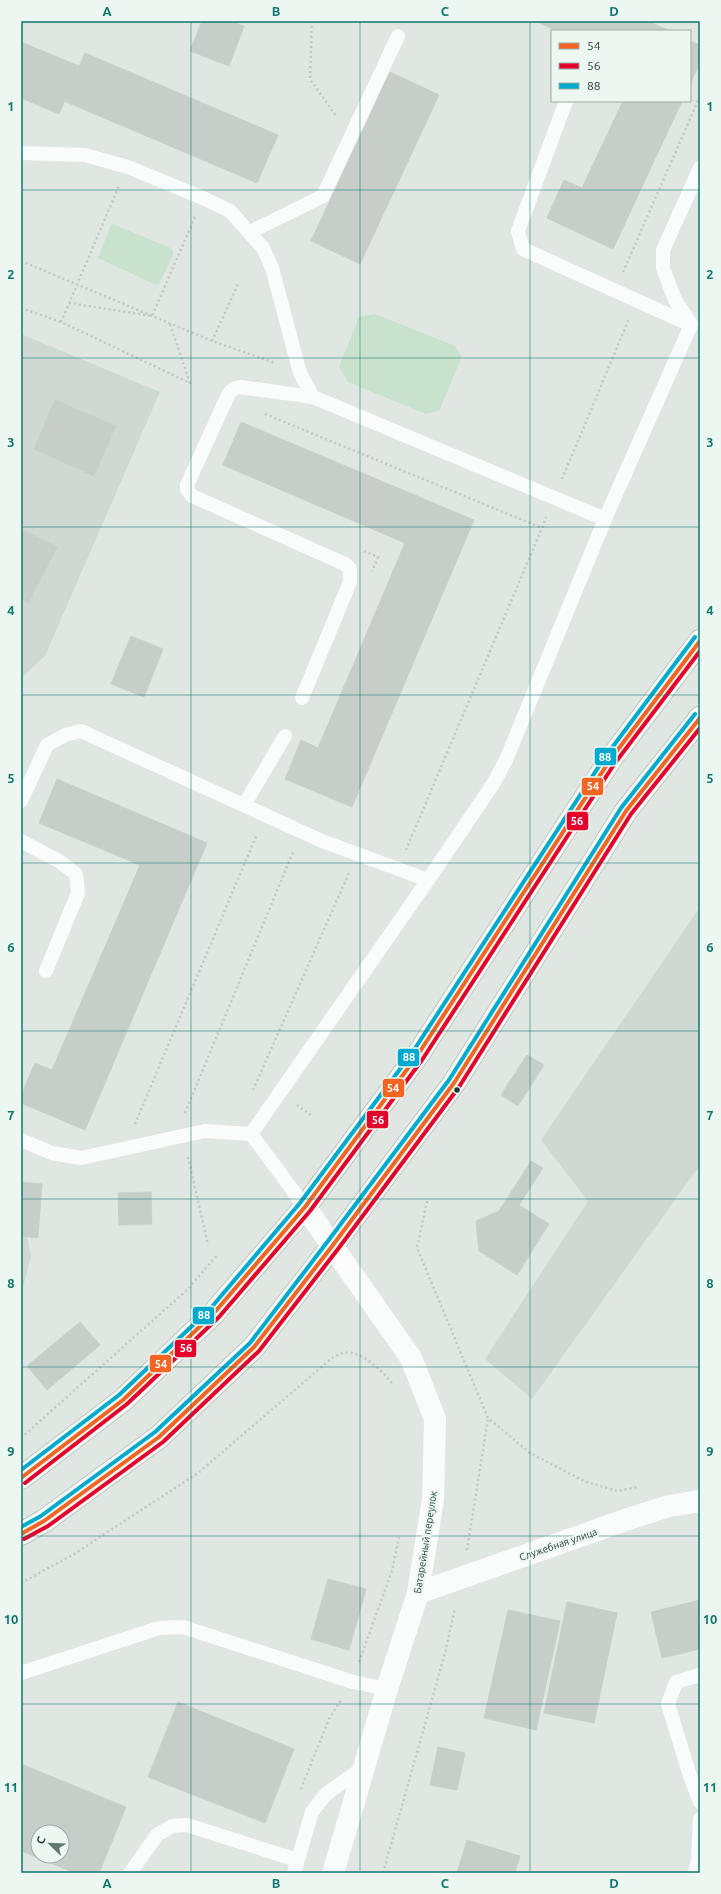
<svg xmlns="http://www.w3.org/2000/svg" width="721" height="1894" font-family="Ubuntu,sans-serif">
<rect width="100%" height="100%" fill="#e0e7e3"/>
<path fill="#cdd9d2" d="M21,334l139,58 -115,264 -24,22z
M700,907v258l-168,234 -47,-40 103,-158 -47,-61z
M21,1205l10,51 -10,39z"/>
<path fill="#c8e2cd" d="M113,224l58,24 2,3v4l-14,29 -3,1 -58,-27 13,-33z
M375,314l80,32 7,11 -23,54 -13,3 -78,-32 -9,-15 20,-50z"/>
<path fill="#c7ceca" stroke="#c9d0cc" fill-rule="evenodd" d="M202,21h28l14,5 -15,40 -39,-15z
M539,21h109l22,10h-113l-19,-9z
M690,41l10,4v18l-10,21z
M21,42l58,24 -20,48 -38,-16z
M85,53l193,82 -21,48 -193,-82z
M390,72l49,23 -79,169 -49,-23z
M623,101h59l-69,148 -66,-31 17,-38 18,8z
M55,400l61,26 -22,50 -60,-27z
M241,422l233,98 -122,287 -67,-28 16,-39 17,8 87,-205 -182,-78z
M21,529l36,18 -29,56 -7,-4z
M131,636l32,13 -19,48 -33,-13z
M57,779l150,64 -122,287 -64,-27v-8l14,-32 17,7 88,-205 -101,-42z
M527,1055l17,10 -26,41 -17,-11z
M531,1161l12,7 -24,37 30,19 -32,51 -38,-24 -3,-30 23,-10z
M21,1182l21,2 -4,54 -17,-2z
M151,1192l1,32 -33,1 -1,-32z
M80,1322l20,23 -53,45 -20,-24z
M328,1579l38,10 -17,61 -38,-11z
M700,1600v49l-38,9 -11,-46z
M567,1602l50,11 -23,110 -50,-10z
M508,1610l52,11 -24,109 -52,-12z
M178,1702l116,47 -29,74 -117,-46z
M438,1747l27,6 -8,37 -27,-5z
M21,1764l105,43 -27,66h-24l-54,-22zM38,1832h24v24h-24z
M467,1840l53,16 -5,17h-58z"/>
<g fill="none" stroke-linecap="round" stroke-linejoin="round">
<defs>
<path id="secondary" d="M21,1478l102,-78 91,-87 91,-106 112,-151 193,-296 90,-119
M21,1534l23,-13 115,-84 95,-90 79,-102 121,-162 172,-272 74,-93"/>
</defs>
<use href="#secondary" stroke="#bcc6c1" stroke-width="24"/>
<path stroke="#bec7c4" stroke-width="2.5" stroke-dasharray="2 3" stroke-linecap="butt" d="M312,21l-2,58 26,37
M21,261l191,80 63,22
M623,272l77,-176
M69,303l83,13 43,-99
M21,308l40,14 129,61 -20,-59
M61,322l58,-136
M212,341l27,-59
M265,414l277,114 4,-11
M562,479l67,-160
M364,551l14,6 -6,14
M406,850l136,-322
M253,1090l96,-217
M297,1105l15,11
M185,1113l108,-261
M135,1124l122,-290
M188,1157l20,88
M427,1201l-10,47 71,170 42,35 54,28 33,10 21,-4
M21,1438l166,-148 31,-36
M467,1550l21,-132
M21,1583l53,-29 124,-81 134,-115c3,-1 8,-5 11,-5 18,-4 39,18 49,30
M359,1662l33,-91 7,-34
M301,1789l28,-70 12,-19
M383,1873l62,-220 10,-45"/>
<path stroke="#fafbfb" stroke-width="14" d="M21,153l64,2 43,12 75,31 27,13 33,37 9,20 28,105 13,24 292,122
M250,232l73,-36 75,-160
M691,324l-16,-24 -12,-32v-18l37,-82
M302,698l48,-116v-13l-5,-5 -153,-68 -5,-7v-4l42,-92 6,-5 5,-1 73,10
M21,801l26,-56 18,-10 16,-4 241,110 106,39
M244,805l41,-69
M21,841l38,20 17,13 2,19 -32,78
M251,1134l177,-254 65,-96 13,-24 99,-241 86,-194 -168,-76 -5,-18 48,-130
M251,1134l54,73
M21,1140l31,13 29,5 124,-27 46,3
M21,1673l138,-45 24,-1 170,55 34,7
M700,1675l-24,7 -8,22 22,72 10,26
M130,1873l27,-38 15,-9 15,-1 110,35
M294,1873l18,-61 14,-18 38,-27
M695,1873l3,-13 2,-41"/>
<path stroke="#fafbfb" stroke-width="22" d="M305,1207l106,151 24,61 -2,80 -15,94 -31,96 -54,184
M418,1593l213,-75 38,-12 31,-5"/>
<use href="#secondary" stroke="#fafbfb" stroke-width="22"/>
<defs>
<path id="bus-1" d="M21,1478l102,-78 91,-87 91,-106 112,-151 193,-296 90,-119
M21,1534l23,-13 115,-84 95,-90 79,-102 121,-162 172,-272 74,-93"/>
<path id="bus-2" d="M25,1483l102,-79 92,-87 91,-106 112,-151 193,-297 85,-112
M24,1539l24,-13 115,-84 96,-91 79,-102 121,-162 172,-273 69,-86"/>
<path id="bus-3" d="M21,1470l98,-75 91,-86 90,-106 112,-150 193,-296 90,-120
M21,1527l20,-11 114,-84 95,-89 78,-102 121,-161 172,-272 74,-94"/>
</defs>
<use href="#bus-1" stroke="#edf7f1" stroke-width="7"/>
<use href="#bus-2" stroke="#edf7f1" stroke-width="7"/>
<use href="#bus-3" stroke="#edf7f1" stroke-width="7"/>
<use href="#bus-1" stroke="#f26522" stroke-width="4"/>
<use href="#bus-2" stroke="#e4002b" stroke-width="4"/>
<use href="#bus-3" stroke="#00a9ce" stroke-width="4"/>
</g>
<path fill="none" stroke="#0f766e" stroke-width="1" stroke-opacity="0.55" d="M191,21v1852M360,21v1852M530,21v1852M21,190h679M21,358h679M21,527h679M21,695h679M21,863h679M21,1031h679M21,1199h679M21,1367h679M21,1536h679M21,1704h679"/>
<circle fill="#1e3a2f" stroke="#edf7f1" stroke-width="1.5" cx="457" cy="1090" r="3.5"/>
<g text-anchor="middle" stroke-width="4" stroke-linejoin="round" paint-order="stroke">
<g font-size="10" fill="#1e3a2f" stroke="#edf7f1">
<text transform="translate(425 1542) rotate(-81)" y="4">Батарейный переулок</text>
<text transform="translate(558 1544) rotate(-19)" y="4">Служебная улица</text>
</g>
</g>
<g stroke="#edf7f1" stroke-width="1.5">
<rect x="594" y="747" width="23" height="19" rx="4" fill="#00a9ce"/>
<rect x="581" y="777" width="23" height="19" rx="4" fill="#f26522"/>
<rect x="566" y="811" width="23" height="20" rx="4" fill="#e4002b"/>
<rect x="397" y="1048" width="23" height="19" rx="4" fill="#00a9ce"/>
<rect x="382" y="1078" width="23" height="20" rx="4" fill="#f26522"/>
<rect x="366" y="1110" width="23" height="19" rx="4" fill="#e4002b"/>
<rect x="192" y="1306" width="23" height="19" rx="4" fill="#00a9ce"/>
<rect x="174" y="1339" width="23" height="19" rx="4" fill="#e4002b"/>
<rect x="149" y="1354" width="23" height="19" rx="4" fill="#f26522"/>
</g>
<g font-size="11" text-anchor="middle" font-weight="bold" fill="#fff">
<text x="605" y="761">88</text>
<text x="593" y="790">54</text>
<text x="577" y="825">56</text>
<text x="409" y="1061">88</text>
<text x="393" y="1092">54</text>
<text x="378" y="1124">56</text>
<text x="204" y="1319">88</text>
<text x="186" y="1352">56</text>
<text x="161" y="1368">54</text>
</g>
<rect width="721" height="1894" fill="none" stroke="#edf7f1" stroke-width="44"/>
<rect x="551" y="30" width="140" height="72" fill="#edf7f1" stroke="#9aaba3"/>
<rect x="559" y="43" width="20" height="6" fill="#f26522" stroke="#9aaba3"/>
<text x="587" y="50" font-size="12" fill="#1e3a2f">54</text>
<rect x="559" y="63" width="20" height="6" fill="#e4002b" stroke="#9aaba3"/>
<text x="587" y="70" font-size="12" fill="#1e3a2f">56</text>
<rect x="559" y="83" width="20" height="6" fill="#00a9ce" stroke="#9aaba3"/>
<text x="587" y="90" font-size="12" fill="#1e3a2f">88</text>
<g transform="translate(50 1844) rotate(293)"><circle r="19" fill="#edf7f1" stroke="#9aaba3"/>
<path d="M0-3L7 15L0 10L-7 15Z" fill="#62776e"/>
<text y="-6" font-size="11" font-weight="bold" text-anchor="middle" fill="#1e3a2f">С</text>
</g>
<rect x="22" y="22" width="677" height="1850" fill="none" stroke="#0f766e" stroke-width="1.5"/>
<g font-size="13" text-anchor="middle" font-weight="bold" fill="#0f766e">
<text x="107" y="16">A</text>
<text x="276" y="16">B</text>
<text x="445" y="16">C</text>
<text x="614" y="16">D</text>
<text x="11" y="111">1</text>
<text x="710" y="111">1</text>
<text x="11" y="279">2</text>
<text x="710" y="279">2</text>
<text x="11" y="447">3</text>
<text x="710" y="447">3</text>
<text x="11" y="615">4</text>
<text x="710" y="615">4</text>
<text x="11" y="783">5</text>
<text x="710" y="783">5</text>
<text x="11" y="952">6</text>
<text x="710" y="952">6</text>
<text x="11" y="1120">7</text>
<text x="710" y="1120">7</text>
<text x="11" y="1288">8</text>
<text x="710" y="1288">8</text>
<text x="11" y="1456">9</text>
<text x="710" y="1456">9</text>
<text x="11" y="1624">10</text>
<text x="710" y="1624">10</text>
<text x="11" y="1792">11</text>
<text x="710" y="1792">11</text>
<text x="107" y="1888">A</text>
<text x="276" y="1888">B</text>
<text x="445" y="1888">C</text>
<text x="614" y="1888">D</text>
</g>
</svg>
